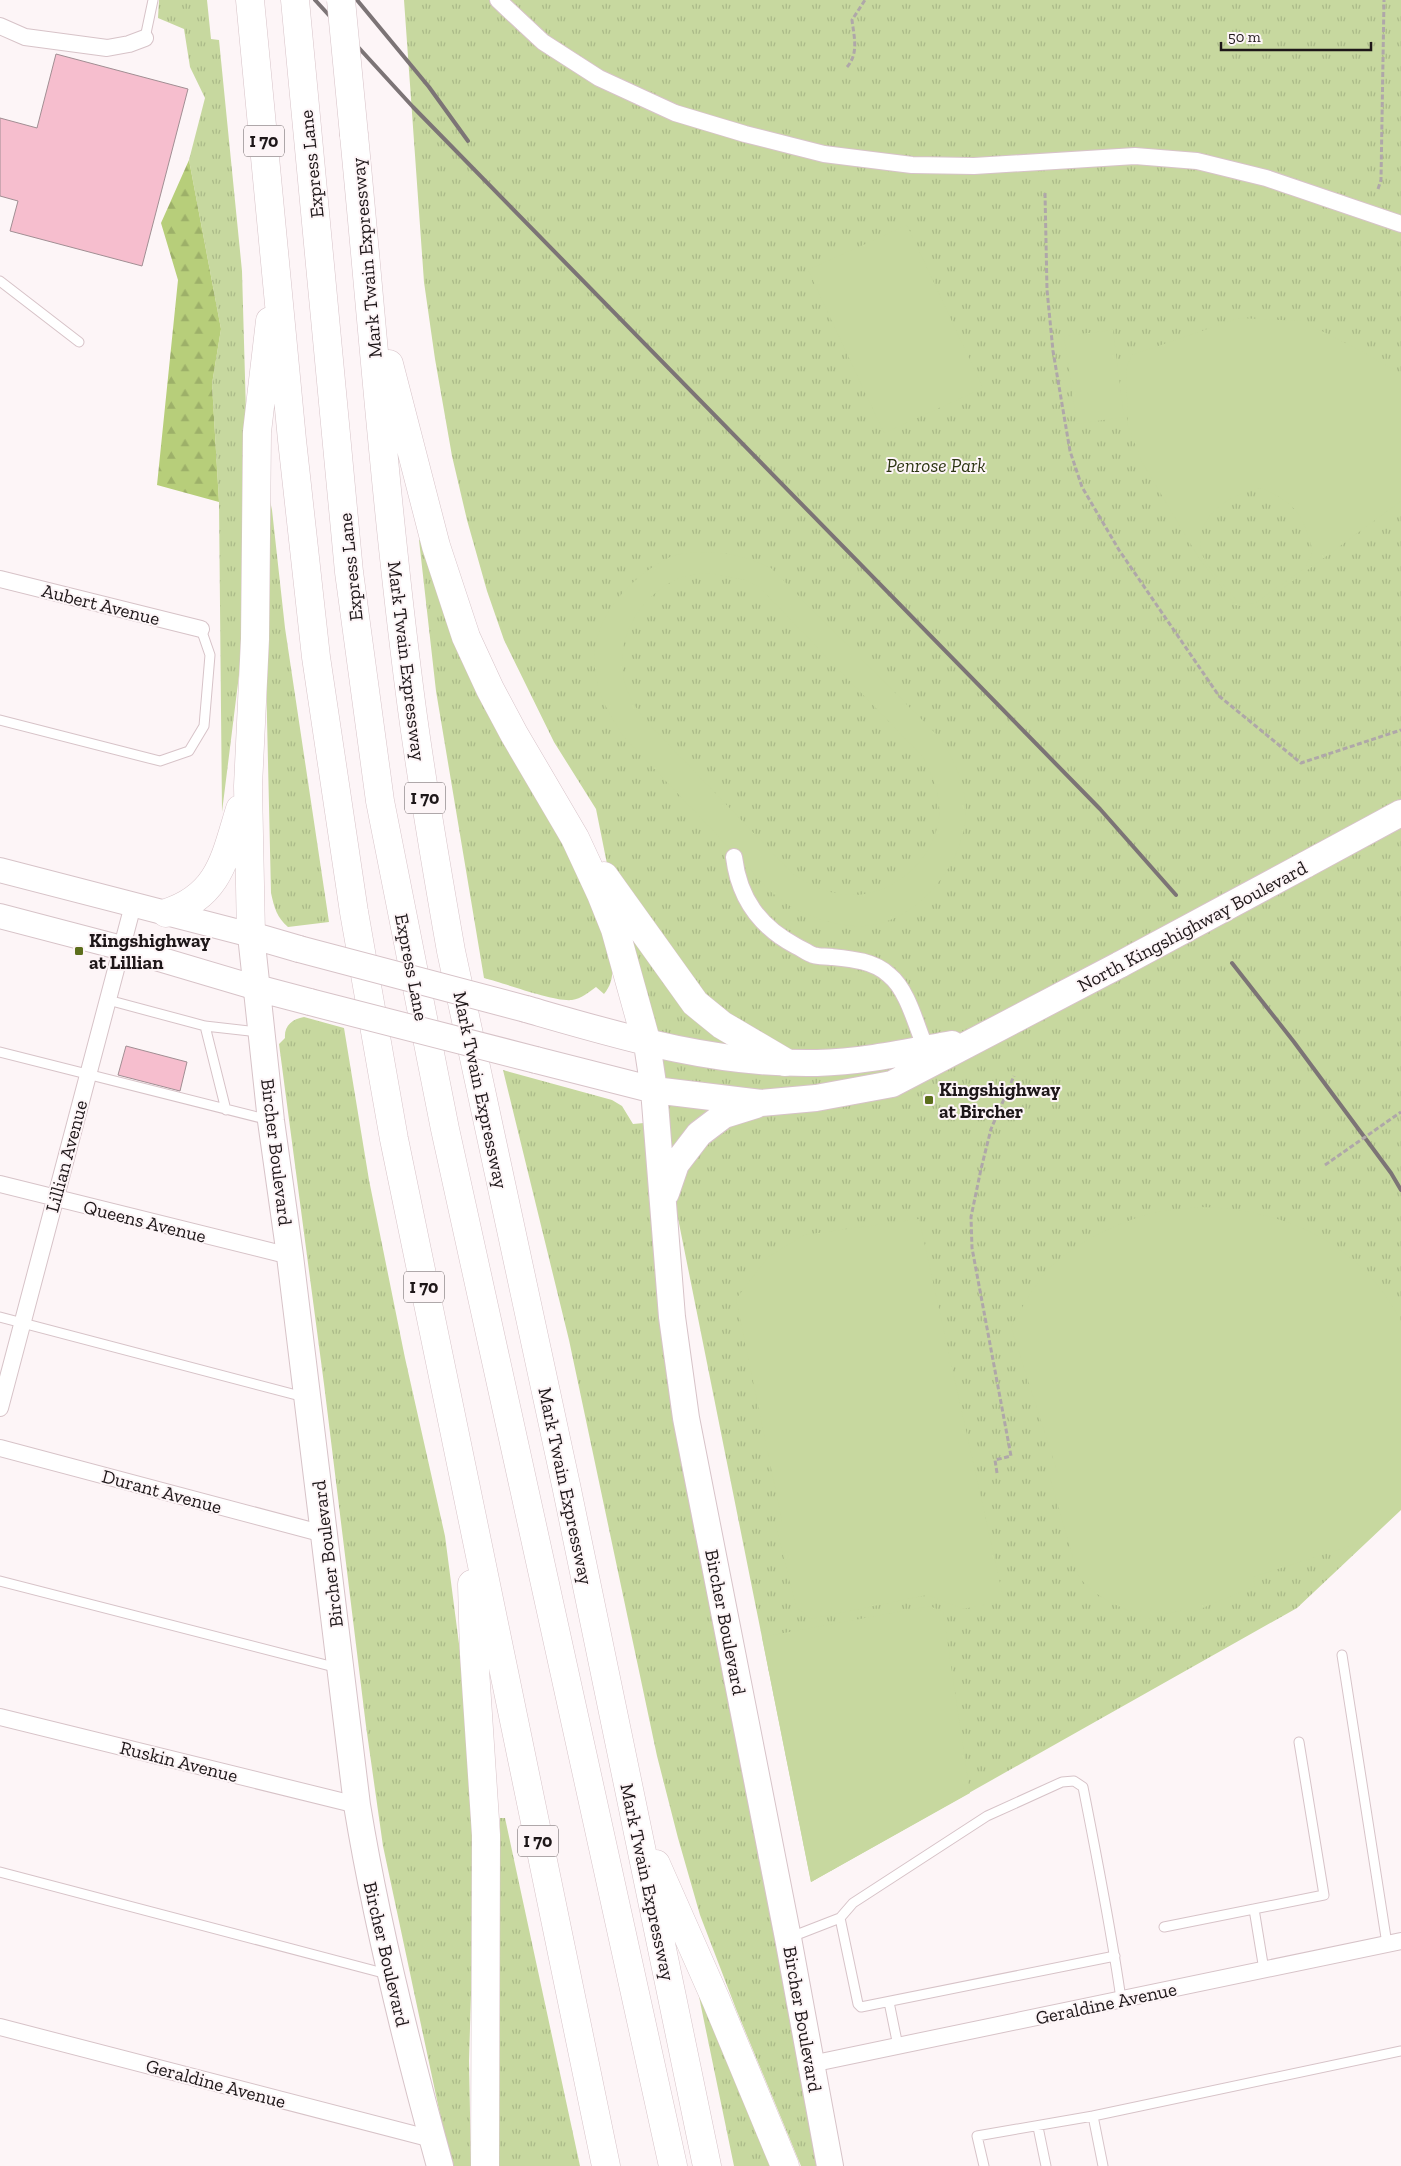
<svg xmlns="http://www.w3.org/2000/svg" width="1401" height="2166" font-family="'Zilla Slab',serif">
<defs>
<pattern id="grass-tufts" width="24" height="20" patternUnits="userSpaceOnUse" patternTransform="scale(1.25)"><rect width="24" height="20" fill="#c7d89f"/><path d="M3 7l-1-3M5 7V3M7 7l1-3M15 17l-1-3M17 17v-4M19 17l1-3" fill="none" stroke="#aab988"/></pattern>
<pattern id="forest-firs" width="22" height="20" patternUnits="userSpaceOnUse" patternTransform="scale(1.25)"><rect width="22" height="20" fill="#b7ce7a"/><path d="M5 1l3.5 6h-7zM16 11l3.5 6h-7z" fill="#9db069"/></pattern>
</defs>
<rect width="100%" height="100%" fill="#fdf5f7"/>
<path fill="url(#grass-tufts)" d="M159,0h48l4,39 8,1 23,231 6,213 -6,167 -20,161 -3,-310 -7,-118 9,-55 -32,-169 16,-62 -15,-31 -6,-38 -26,-11z
M404,0h997v1510l-104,98 -486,274 -215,-1073 -42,-67 -50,-102 -17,-49 -20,-71 -15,-64 -17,-97 -11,-77z
M266,481l6,29 13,118 44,294 -41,5c-11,-9 -14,-20 -17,-34l-7,-305z
M419,540l6,1 181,392c4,21 13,44 -2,61l-8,-7c-7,5 -15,12 -24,13 -18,2 -68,-17 -88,-22l-48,-287z
M304,1017l40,11 25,152 36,178 40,178 24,185 7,109 -7,231 2,105h-20l-68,-320 -17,-120 -42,-342 -45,-340 6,-6c-1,-12 7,-19 19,-21z
M503,1070l109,30 10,6 11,18 11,-1 175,1043h-18l-65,-157 -36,-94 -22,-77 -21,-82 -88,-416z
M500,1818h5l75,348h-84z
M697,1987l73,179h-36z"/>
<path fill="url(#forest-firs)" d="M189,160l32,169 -9,55 7,118 -62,-17 21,-205 -17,-57z"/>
<path fill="#c7d89f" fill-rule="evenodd" d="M907,225l76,163 -99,45 -76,-163z
M1239,318l63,3 61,31 38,22v127l-145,107 -21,-3 -36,-47 -57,-96 -14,-36 -2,-58 6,-13zM1262,488c36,17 40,26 51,63l-8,17 -51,36 -17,-3c-8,-10 -32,-37 -35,-47 -10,-38 28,-60 60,-66z
M1113,330l11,87 -47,7 -13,-88z
M699,552c29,0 46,4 72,16l170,171c14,23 25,46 25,74 -2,54 -54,117 -112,113 -18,-1 -42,-8 -58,-17 -9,-4 -17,-11 -25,-17l-146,-154c-14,-20 -28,-44 -30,-69 -6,-45 29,-85 64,-106 5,-2 9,-6 14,-7 8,-3 18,-3 26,-4zM710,573l35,7 14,7 164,170c10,20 20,42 15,66 -8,46 -58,81 -103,70 -16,-3 -29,-11 -42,-19l-148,-154c-9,-12 -18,-25 -21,-40 -9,-39 13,-80 49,-99 11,-6 25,-7 37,-8z
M1198,1207c85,1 162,35 203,114v185l-38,36 -110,35 2,9 -69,29 -3,-5 -37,9c-24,-12 -53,-21 -68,-44l-28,-97 8,-4 -47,-147c11,-19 21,-38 35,-55 25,-27 65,-46 99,-57 17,-5 36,-6 53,-8z
M919,1219l85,382 -41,8 -36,-14 -116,24 -15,-12 -21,-84 7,-2 -46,-222 32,-42 36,-22z
M930,1606l13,6 27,181 -159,89 -49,-245z"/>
<path fill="#f6bece" stroke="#a18e93" d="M56,54l132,35 -46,177 -132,-35 8,-30 -18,-5v-78l37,10z
M126,1046l61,16 -7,29 -62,-16z"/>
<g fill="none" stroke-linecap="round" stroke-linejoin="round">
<defs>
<path id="lane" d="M145,38l8,-38
M0,281l79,61
M0,720l160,41 29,-10 15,-25 6,-71 -9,-26
M108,1000l97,26 54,6
M205,1026l21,84
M0,1052l269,68
M0,1317l304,80
M0,1581l338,87
M1342,1655l45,289
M0,1872l387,102
M1254,1909l10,61
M1164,1927l160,-32 -25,-153
M791,1937l49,-19
M1115,1956l-254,51 -3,-3 -18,-86 13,-15 134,-87 75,-34 12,-1 9,6c14,71 28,141 38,212
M889,2002l9,44
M1093,2116l308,-65
M1038,2127l8,39
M984,2166l-7,-30 116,-20 10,50"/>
<path id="street" d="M498,0l45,42 56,36 76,35 70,21 79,20 88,11 62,1 161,-10 62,5 69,17 135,46
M0,26l25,11 82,11 22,-4 16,-6
M0,579l201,50
M734,857c5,42 26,70 62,89 6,3 12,7 17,9 6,2 13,1 19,2 20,2 42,4 57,18 19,15 27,51 37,74
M0,1184l290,72
M0,1408l133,-503
M0,1448l324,86
M0,1717l357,88
M0,2027l432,112
M811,2064l590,-123"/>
<path id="secondary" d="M0,870l251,65
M0,916l122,32 135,40"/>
<path id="primary" d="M1305,865l96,-52
M299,949l-48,-14 20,186 19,135 67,549c20,122 50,242 83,361
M257,988l53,14
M526,1009c97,28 188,56 291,54 45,-1 91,-11 135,-19
M647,1044l7,46 18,227 14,101 102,520 42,228
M536,1060l118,30 107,13 55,-5 76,-14 229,-120
M666,1193l10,-29 23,-30 25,-19 32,-10"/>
<path id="highway" d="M250,0l42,440 24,217 38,255 40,227 212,1027
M295,0l54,572 31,229 65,328 228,1037
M354,135c18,186 32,373 56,559 11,86 26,172 41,257l115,534 141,681
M389,364l47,182 30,91 24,52 24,45 61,104 26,56 14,35 32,115
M604,876l91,127 27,22 63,37
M166,913c54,-17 59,-56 74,-104
M251,935l-3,-149 7,-147 2,-207 13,-111
M472,1584l2,70 12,181 -1,331
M656,1864l60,136 69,166"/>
</defs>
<use href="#lane" stroke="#d7c3c8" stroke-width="11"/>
<use href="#street" stroke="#d7c3c8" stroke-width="18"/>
<use href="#secondary" stroke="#d7c3c8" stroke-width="26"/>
<use href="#primary" stroke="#d7c3c8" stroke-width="28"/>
<use href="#highway" stroke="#d7c3c8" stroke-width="29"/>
<path stroke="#afa7a9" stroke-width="3" stroke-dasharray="5 2.5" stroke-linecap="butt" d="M847,67c12,-14 7,-30 5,-47l13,-20
M1378,189l3,-9 3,-180
M1045,193l2,97 6,61 17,100 12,36 37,63 100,146 82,67 100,-33
M997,1473l-2,-13 16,-4 -39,-208 -1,-31 10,-48 10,-40 23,-53"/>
<use href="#lane" stroke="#fff" stroke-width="9"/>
<use href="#street" stroke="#fff" stroke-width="16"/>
<use href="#secondary" stroke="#fff" stroke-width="24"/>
<use href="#primary" stroke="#fff" stroke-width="26"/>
<use href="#highway" stroke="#fff" stroke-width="28"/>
<path stroke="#7c7476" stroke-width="4" d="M315,0l98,107 687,702 76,86
M357,0l72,87 39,54
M1232,963l62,79 97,131 10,17"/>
<defs>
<path id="primary-bridge" d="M299,949l227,60
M1121,964l184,-99
M310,1002l226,58"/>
<path id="highway-bridge" d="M341,0l13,135"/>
</defs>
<use href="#primary-bridge" stroke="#d7c3c8" stroke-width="28" stroke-linecap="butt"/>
<use href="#highway-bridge" stroke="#d7c3c8" stroke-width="29" stroke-linecap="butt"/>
<path stroke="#afa7a9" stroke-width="3" stroke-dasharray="5 2.5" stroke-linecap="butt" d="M1325,1165l76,-53"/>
<use href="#primary-bridge" stroke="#fff" stroke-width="26"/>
<use href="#highway-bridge" stroke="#fff" stroke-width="28"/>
</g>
<g fill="#5c6e1c" stroke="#fdf5f7" stroke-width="2">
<rect x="74" y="946" width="10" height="10" rx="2.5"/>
<rect x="924" y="1095" width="10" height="10" rx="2.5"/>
</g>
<g text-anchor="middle" stroke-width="4" stroke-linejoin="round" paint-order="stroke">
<g fill="#fdf5f7" stroke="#615a5c" stroke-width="1">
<rect x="244" y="125.5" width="40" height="31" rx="4"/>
<rect x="405" y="782.5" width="40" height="31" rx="4"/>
<rect x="404" y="1271.5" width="40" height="31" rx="4"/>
<rect x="518" y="1825.5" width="40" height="31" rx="4"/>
</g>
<g font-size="18" font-weight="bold" fill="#1e1719">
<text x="264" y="147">I 70</text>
<text x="425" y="804">I 70</text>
<text x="424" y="1293">I 70</text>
<text x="538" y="1847">I 70</text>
</g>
<g font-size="19" fill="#1e1719" stroke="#fdf5f7">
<text transform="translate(311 164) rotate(-96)" y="7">Express Lane</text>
<text transform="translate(366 258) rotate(-95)" y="7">Mark Twain Expressway</text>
<text transform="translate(350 567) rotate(-96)" y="7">Express Lane</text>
<text transform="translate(101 604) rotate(14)" y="7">Aubert Avenue</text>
<text transform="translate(407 661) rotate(83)" y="7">Mark Twain Expressway</text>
<text transform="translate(1192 926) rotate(-28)" y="7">North Kingshighway Boulevard</text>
<text transform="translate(412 967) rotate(79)" y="7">Express Lane</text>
<text transform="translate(481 1090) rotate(78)" y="7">Mark Twain Expressway</text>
<text transform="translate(277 1152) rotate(83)" y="7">Bircher Boulevard</text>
<text transform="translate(66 1156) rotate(-75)" y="7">Lillian Avenue</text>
<text transform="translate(145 1221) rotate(14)" y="7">Queens Avenue</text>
<text transform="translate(566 1486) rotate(78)" y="7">Mark Twain Expressway</text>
<text transform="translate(162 1491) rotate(15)" y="7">Durant Avenue</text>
<text transform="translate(327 1554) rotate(-97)" y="7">Bircher Boulevard</text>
<text transform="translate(726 1622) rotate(79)" y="7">Bircher Boulevard</text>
<text transform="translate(179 1761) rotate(14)" y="7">Ruskin Avenue</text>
<text transform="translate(648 1882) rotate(78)" y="7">Mark Twain Expressway</text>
<text transform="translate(387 1954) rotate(77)" y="7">Bircher Boulevard</text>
<text transform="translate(1106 2003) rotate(-12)" y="7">Geraldine Avenue</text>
<text transform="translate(803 2019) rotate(80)" y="7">Bircher Boulevard</text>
<text transform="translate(216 2083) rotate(15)" y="7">Geraldine Avenue</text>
</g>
<g font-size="19" font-style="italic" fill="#2d3613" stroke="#fdf5f7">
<text x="936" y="472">Penrose Park</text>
</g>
<g font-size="19" font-weight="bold" fill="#1e1719" stroke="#fdf5f7" text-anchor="start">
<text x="89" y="947">Kingshighway<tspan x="89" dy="22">at Lillian</tspan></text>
<text x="939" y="1096">Kingshighway<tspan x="939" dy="22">at Bircher</tspan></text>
</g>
</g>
<path d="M1221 42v8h150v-8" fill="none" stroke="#1e1719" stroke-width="2.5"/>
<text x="1228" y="42" font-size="15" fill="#1e1719" stroke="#fdf5f7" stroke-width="4" paint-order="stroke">50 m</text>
</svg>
